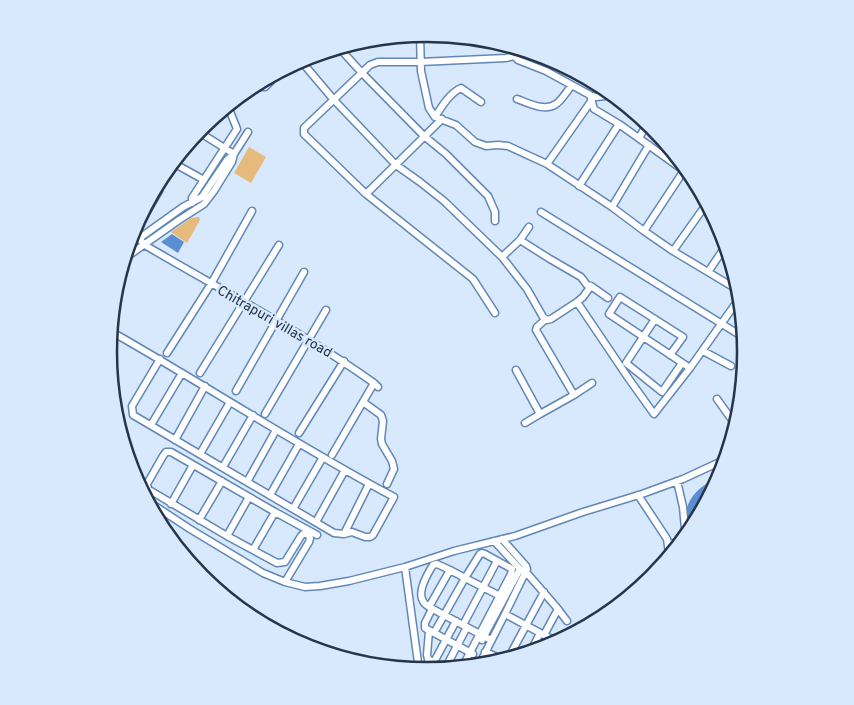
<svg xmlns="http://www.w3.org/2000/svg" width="854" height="705" font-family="Overpass,sans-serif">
<rect width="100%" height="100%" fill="#d8e8fd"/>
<path fill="#e6ba7d" d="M249,147l17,10 -15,26 -17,-10z
M199,217l1,3 -13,23 -16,-11 20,-14z"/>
<path fill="#5a8ed1" d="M172,234l12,8 -6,11 -17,-11z
M721,475l-35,52c-3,-29 12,-39 35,-52z"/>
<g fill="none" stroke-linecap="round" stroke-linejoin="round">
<defs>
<path id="minor" d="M420,35l1,36 8,37 6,9 21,8 19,17 11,4 12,-1 10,1 39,18 65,43 32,24 29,20 60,36
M342,51l20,22 62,63 22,18 42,42 7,16v9
M301,61l33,39 62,65 24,17 24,19 58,56 25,32 16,28 4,3 4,-1 26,-17 6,-5 8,-11 -4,-1 -6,-8 -31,-18 -30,-19
M262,87h3l6,-6
M590,95l6,2 10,-1
M517,99c11,4 28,13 39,5 6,-4 11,-13 16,-19
M435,117c7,-11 15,-24 26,-29l20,14
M199,132l35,22
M639,138l8,-14
M547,164l45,-64
M177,165l27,15
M579,186l40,-62
M366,194l76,-75
M192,203v-5l45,-69 -8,-20
M612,207l37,-62
M541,212l202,125
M140,219l5,-4 14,-24
M644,231l39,-59
M140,238l3,6c78,46 158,87 231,139l4,4
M130,245l53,-38 19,-10 25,-37 7,-6
M673,251l32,-45
M128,256l51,-36 25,-16 10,-13 18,-29 2,-8 14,-22
M502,257l18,-17 9,-13
M708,272l17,-25
M591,286l17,12
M577,302l52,77 25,35 36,-46 46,-65
M495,313l-22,-34 -107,-85 -62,-60v-6l66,-63 8,-3h42l86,-4 8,-2 4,4 28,11 44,24 4,14 25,15 60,43
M655,319l-29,44 36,29 20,-29
M112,332c95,54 186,114 282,165l-21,38 -3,2h-5l-13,-5 -8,2 -10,-1 -201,-118 -1,-9 28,-47
M703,351l28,15
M167,353l44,-69 41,-73
M670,355l13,-18 -63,-40 -11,17 81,54
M516,370l24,44 34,-19 -38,-65 1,-3 9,-8
M200,373l79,-128
M236,391l68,-119
M574,395l18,-12
M717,399l15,21
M363,402l18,13 2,6 -2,18 1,5 10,17 2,8 -7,15
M265,414l61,-104
M525,423l15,-9
M151,425l31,-52
M299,433l45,-72
M175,440l30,-54
M200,454l30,-52
M332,455l42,-72
M223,467l30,-52
M677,481l6,26 2,22
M247,482l29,-52
M270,495l29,-51
M638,495l29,44 2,14
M152,504l38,25 73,44 22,9 20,5 15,-1 29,-5 56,-14 49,-16 61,-15 68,-24 59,-18 41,-15 41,-19
M171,504l22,-39
M293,509l30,-52
M199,520l23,-39
M316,522l29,-52
M344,534l25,-50
M227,536l22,-39
M494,541l26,28 6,3 32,37 -14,26
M668,544l7,-1
M253,550l22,-38
M405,567l14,103
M450,570l-13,-6 -4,1c-5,8 -16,27 -10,36 1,3 4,4 6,6l62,33
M285,582l24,-40 1,-4 -2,-4h-5l-2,2 -16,26 -8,1 -50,-27 -76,-45 -3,-2 -1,-5 16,-28 3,-4h5l104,60 42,23
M429,607l21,-37 15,8 15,-24 2,-1 3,1 27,15 -1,5 -47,90
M432,609l-7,14v5l48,26
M558,609l9,12
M505,614l52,28
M463,625l34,-64
M434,633l31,-55 39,20
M482,640l38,-71
M531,651l9,-18
M485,652l12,5
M510,655l34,-63
M428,659l-1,-4 2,-24
M481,661l24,-47 22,-45 -1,-3 -24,-27
M434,662l22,-41
M446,667l21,-40
M430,671l-2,-12 16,9"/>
</defs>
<use href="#minor" stroke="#6187b7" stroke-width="9"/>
<use href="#minor" stroke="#fff" stroke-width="6"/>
</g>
<g text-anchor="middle" stroke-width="5" stroke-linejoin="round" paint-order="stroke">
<g font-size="14" fill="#25354a" stroke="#d8e8fd">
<text transform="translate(275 321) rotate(30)" y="5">Chitrapuri villas road</text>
</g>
</g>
<path d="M0 0H854V705H0ZM117 352a310 310 0 1 1 620 0a310 310 0 1 1-620 0Z" fill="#d8e8fd" fill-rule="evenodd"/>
<path fill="none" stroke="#25354a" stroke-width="2.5" d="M117 352a310 310 0 1 1 620 0a310 310 0 1 1-620 0Z"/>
</svg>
